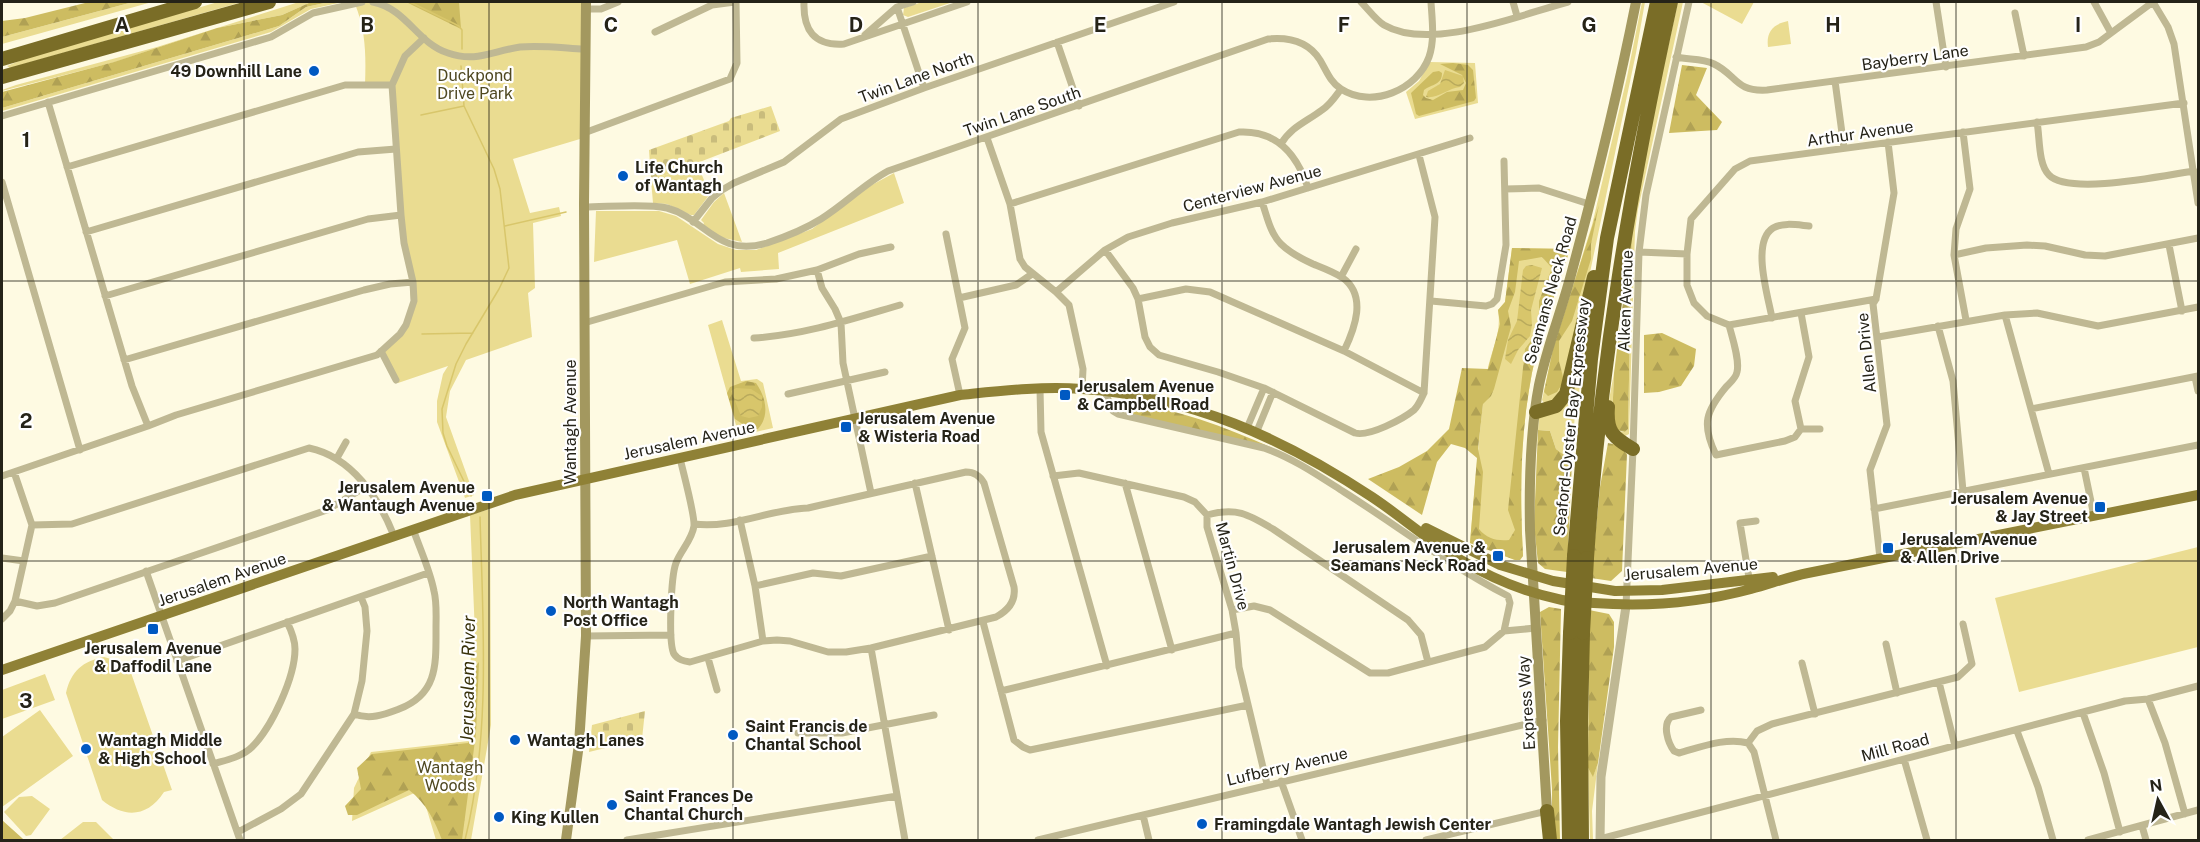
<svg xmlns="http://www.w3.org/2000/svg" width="2200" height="842" font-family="'Public Sans',sans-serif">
<defs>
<pattern id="forest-firs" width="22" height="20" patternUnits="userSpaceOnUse" patternTransform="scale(1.5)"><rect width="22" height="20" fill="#cdbc61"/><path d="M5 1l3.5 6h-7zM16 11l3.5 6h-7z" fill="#b0a154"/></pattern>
<pattern id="cemetery-stones" width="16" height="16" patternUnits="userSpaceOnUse" patternTransform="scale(1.5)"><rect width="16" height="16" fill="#eadc91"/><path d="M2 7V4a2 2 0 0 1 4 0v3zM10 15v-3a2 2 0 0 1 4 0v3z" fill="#c9bc7c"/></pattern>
<pattern id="water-waves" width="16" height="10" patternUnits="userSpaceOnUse" patternTransform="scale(1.5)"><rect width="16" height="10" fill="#d8c66b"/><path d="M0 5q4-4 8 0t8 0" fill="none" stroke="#b9aa5c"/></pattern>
</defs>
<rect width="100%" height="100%" fill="#fefae2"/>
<path fill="#eadc91" d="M133,2h19l-150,42v-7z
M218,2h24l-232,66 -3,-2 12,-5 -17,4z
M299,2h12l-29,13 -65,13 -102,34 -113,29v-1l14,-5 141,-38z
M329,2h14l-32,7 -40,23 -269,79v-3l277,-82 27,-19z
M361,2h222l-3,137 -67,20 17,54 29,-6 2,9 -28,7 2,65 -7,5 4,44 -66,23 -16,31 -4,26 28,78 -9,3 -28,-76v-21l6,-27 5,-8 -50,17 -15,-31 18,-18 11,-23 -20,-225 -27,-1c1,-29 1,-54 -10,-81z
M922,2h31l-45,15 -5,-2 1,-7z
M1642,2h3l-9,51 -66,315 -12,32 -13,4 -3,-4 11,-51 39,-124 35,-148z
M1678,2h5l-45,207 -3,22 -6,203 -6,3c-23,-10 -12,-45 -9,-64l-2,49 6,9 7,1 3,-3 4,-198 17,-98z
M1701,2h53l-12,22z
M1788,21l3,23 -23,3c-2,-15 5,-23 20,-26z
M1430,62l45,1 3,40 -63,16 -9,-27 13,-11z
M698,166l12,28 -16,21h-3l-24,-11 -14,-1 -2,-24z
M894,173l10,30 -126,50 1,16 -38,3 -1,-4 -50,16 -13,-44 -83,22 2,-51h63l17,5 42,28 18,6h20l56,-21 58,-43z
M724,193l18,49 -23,-5 -16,-12 1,-2 -3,-3 13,-18z
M1512,248l58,1c-15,46 -34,93 -41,141 -9,55 -9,110 -6,166l-3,4h-5l-45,-17c5,-57 9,-114 17,-170 4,-24 15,-38 11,-63l7,-8z
M722,320l19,61 16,-2 6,4 10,45 -34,8 -31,-111z
M1585,341l-8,69 -2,1 -3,50 -16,-12 -6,-18 -12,-1 1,-12 21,-10z
M490,509l1,216 -20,115h-35l-15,-50 -69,31 2,-33 17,-36 98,-11 2,-98h3l1,-9 -5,-119z
M2198,547v100l-179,45 -24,-94z
M104,657l14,4 12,9 42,120 -8,2c-17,26 -40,26 -62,8l-36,-107c5,-22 17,-32 38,-36z
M45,674l10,26 -53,19v-29z
M40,710l33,46 -71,51v-70z
M1598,763l-6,48 1,29h-3l-2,-72 5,8z
M32,796l18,13 -19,26 -5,1 -22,-24 15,-15z
M83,822h13l18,18h-54z"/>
<path fill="url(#forest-firs)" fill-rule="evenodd" d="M89,2h44l-131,35v-16l23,-3z
M311,2h18l-23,5 -27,19 -277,82v-16l112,-30 103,-34 65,-13z
M406,2h53l2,27z
M1453,63l15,2 5,5 3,28 -2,3 -55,15 -3,-2 -5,-21 22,-21 6,-1 3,2c0,12 -10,11 -18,17l-1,5 3,3 7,2 14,-8 16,-2 3,-7 -4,-8 -22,-11z
M1682,65l25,3 -11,27 26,27 -5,8 -48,3z
M1599,205l-8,39v15l-19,62 -13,20v20l5,20 -7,11 -9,4 -4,-4 9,-43z
M1632,231l-4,198 -3,3 -8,-2 -5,-8 2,-49z
M1512,248l58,1c-15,46 -34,93 -41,141 -9,55 -9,110 -6,166l-3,4h-5l-45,-17 7,-85 -12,-10 -14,-4 -14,18 -15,53 -54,-36 31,-12 28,-16 22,-22 13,-61 26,1 12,-45 -2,-14 7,-8zM1542,257l10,11 -13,33v13l3,6 -3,10 -14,19 -17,161 7,20 -6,10c-12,1 -22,-1 -30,-11l4,-57 -5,-23 5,-45 8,-8 3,-7 17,-62 -3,-16 7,-19 4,-31z
M1662,333l34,16 -2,17 -13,20 -22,6 -15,1v-58z
M746,381l10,2c10,14 14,33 2,46h-8l-15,-10 -8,-26 3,-6z
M1125,401c55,9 104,27 154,50l-161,-40 -1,-7z
M1538,430l12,1 6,18 16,12 -5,111 -22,-3 -7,-6 -4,-38z
M1608,443l10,2 9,9 -5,117 -11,10 -20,-3 9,-91z
M1549,607l12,2 -3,138 2,93h-8v-51l-12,-177z
M1589,610l20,4 5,8v25l-16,116 -5,14 -5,-9z
M479,662l-3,71 -14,107h-20c-7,-19 -16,-37 -33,-50l-52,25h-9l-3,-9 16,-17 -4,-21 15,-14 96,-11 3,-4 1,-69z
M2,820l20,18 2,2h-22z"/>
<path fill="url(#cemetery-stones)" d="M771,106l9,25 -83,32 1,3 -47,13 -2,-29 80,-29 2,-3z
M645,711l-3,28 -53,13 3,-27z"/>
<path fill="url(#water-waves)" d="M1445,70l18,6 1,7 -4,4c-12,1 -22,12 -34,10l2,-6 12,-7z
M1532,265l10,3 -11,42 1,15 -2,11 -12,14 -7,14 -6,-5 3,-19 9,-19 6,-51 3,-4z
M736,388l15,1 11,7v11l-4,9 -9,2 -8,-2 -10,-25z"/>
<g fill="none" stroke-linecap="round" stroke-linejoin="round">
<path stroke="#d8c66b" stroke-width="1.5" d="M410,2l49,24 3,4v19
M461,66l3,40 30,63 6,20 9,79 -10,21 -33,55 -10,20 -14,45 1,24 4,13 24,50
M421,115l43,-9
M505,226l61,-14
M422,334l51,-1
M465,840c26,-106 18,-215 15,-323"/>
<path stroke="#bfb893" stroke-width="7" d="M373,2c34,7 44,41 75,51 28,10 44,-2 72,-6 20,-2 44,1 64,2
M804,2c-1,28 10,44 40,42l123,-42
M1361,2c7,7 15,18 23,23 46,27 135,-10 184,-23
M1513,2l4,14
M1936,2l10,65
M2094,2l17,31
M897,7l27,81
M586,9h15l17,-7
M2015,13l9,43
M655,32l57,-27 23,-3
M865,35l32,-28 16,-5
M1057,42l22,64
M1676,57c13,3 26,1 38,7 23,11 21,28 53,26l319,-43 13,-5 54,-40 15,25 6,17 24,159
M1835,81l9,67
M48,102l84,284 16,40
M2,116l269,-79 42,-24 49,-11
M2037,122c3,16 1,42 12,53 20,21 117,0 145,-4
M1963,132l7,57 -14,40 -2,26 12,65
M584,133l146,-54 7,-16 -1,-61
M987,138l23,66 10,55 5,8 31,25 13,13 14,64 -1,20
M1281,144c10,-17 25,-22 41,-34 8,-5 13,-13 19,-21
M67,167l278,-82h47
M2,182l78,268
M1505,189l34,-1 50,16
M1262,202c5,14 8,31 19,42 9,9 21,15 32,20 10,4 21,8 30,14 24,18 12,50 1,73
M1010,204l229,-72c38,-2 58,22 69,56
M584,207c23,0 62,-4 83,1 38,10 50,50 100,35 18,-6 38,-14 54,-24 24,-15 43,-35 67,-48l380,-132c20,-2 40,2 52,21 6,10 10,22 21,29 31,20 76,1 88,-32 6,-17 3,-38 2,-55
M693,222l19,-24 10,-8 12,-7 50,-21 57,-43 83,-31 250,-86
M86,232l272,-80 38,-3
M946,234l19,94 -13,31 8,36
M2169,245l13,66
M1105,250l28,38 5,11 7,38 5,10 9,8 59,17 46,16 91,45c14,4 48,-14 59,-23 5,-5 7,-11 10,-17l11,-176 -16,-62
M1639,252l48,2
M1954,255l32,-7 41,-3 18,1 40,9 20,1 93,-18
M817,270l5,18 13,21 6,14 2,40 28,130
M1341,277l15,-28
M1056,292l49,-42 23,-13 44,-14 90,-21 208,-64
M105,296l263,-77 33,-4
M959,298l57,-13 16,-11
M1138,299l48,-10 24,3 134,59 80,42
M1431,301l55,5 6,-2 5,-5 9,-54 -2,-84
M2005,315l44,159
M1772,318c-4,-22 -21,-76 1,-90 10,-6 25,-3 36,-2
M584,323l141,-41 51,-3 41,-9 42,-16 32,-7
M1729,325l-22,-9 -13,-13 -7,-18v-31l4,-35 44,-50 15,-8 434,-58
M1729,325c3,12 11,35 8,47 -1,6 -7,11 -11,15 -20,24 -25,37 -10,68l69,-14 10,-4 6,-8 -6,-28 14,-44 -8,-44
M1729,325l147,-26
M1938,326l15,55 10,110
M1878,337l127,-22 32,-2 61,13 100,-19
M754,338c50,-3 98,-19 146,-33
M381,351l15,29
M124,360l240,-70 26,-6 23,-2
M2195,377l3,14
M1040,389l1,43 66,234
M1105,392l8,19 5,3 146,34c29,10 55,28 80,44 55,35 106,74 164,104l2,7 -6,28
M788,394l97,-22
M2031,409l167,-33
M1247,428l17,-40
M1801,429h19
M1257,431l16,-39
M337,458l9,-16
M680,458c3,14 15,57 14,68 -2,14 -13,24 -18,37 -5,13 -8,80 -2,91 4,6 10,7 16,8l73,-21 14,-1 13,1 38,11h18l25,-4 125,-31c13,-7 20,-16 18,-30l-30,-104c-4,-7 -10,-11 -18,-11l-158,36c-38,1 -75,21 -114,16
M2084,468l10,48
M2,476l146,-50 28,-11 201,-60 23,-21 6,-9 8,-24 -1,-19 -9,-39 -3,-28 -9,-130 13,-29 19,-18
M1053,476l26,-3 105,24 11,5 12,13v12l25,83 4,23 3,34 28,117
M915,483l34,147
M1125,483l47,167
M1874,509l324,-64
M1207,515c29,-8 41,-1 66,14l135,91 13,15 7,27
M740,520l15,66 8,55
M32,525l40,-1 237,-76c43,9 70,50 85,88
M2,558l22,3
M1880,558l-10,-88 17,-45 -14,-121 3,-5 18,-106 -6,-51
M146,571l94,269
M1750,584l-10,-61 16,-2
M755,586l58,-13 28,3 91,-20
M15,601l22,5 18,-3 272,-93 38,-23
M1626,606l7,-157 6,-197 7,-57 43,-193
M1232,610l22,-4 16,4 100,63h18l97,-26 19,-16 32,-3
M2,619l8,-8 5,-10 17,-76 -18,-53
M983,622l31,118 9,7 7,3 218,-45
M586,636l85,-1
M1886,644l11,49
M871,648l34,192
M708,658l9,32
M177,661l251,-88
M1802,663l13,51
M1939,682l16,64
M1001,691l235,-58
M2148,699l17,44 20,71
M1701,710l-30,7c-9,8 -3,26 3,34l5,2c22,-6 47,-16 69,-10l6,9 22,88
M2083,713l21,60 16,59
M354,714c16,6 29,1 45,-5 39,-15 37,-45 37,-81 0,-12 1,-25 -2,-37 -4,-21 -14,-42 -21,-62
M2017,731l21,56 15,53
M798,733h44l92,-18
M1748,743l9,-12 15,-7 186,-47 14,-13 -9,-40
M1904,759l23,81
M213,764c13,-4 29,-7 39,-17 20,-20 43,-70 43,-98 0,-10 -4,-19 -8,-27
M1281,781l21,59
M1143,815l6,25
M2142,826l4,14
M238,832l43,-23 20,-15 53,-80 8,-33 5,-50 -2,-24 -4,-10
M1600,839l525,-138 23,-2 50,-13
M627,840l270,-44
M1038,840l505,-120
M1426,840l121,-29
M2088,840l110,-30"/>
<path stroke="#bfb893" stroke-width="9" d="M1600,840l1,-63 25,-171"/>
<path stroke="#a3985f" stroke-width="10" d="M1547,811l-17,-281c-1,-49 0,-98 9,-145 8,-39 23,-75 33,-114 24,-89 46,-179 64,-269
M566,840l13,-96 7,-108 -2,-433 2,-201"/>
<path stroke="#8f8136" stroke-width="10" d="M1426,528l74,37 53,16 62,10 47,-1 111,-13
M2,670l513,-175 445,-100c40,-4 81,-9 122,-6 108,7 201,49 290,108 30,20 58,45 89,63 30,18 67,33 101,40 10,2 21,2 32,3 53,4 105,0 157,-14 19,-5 37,-12 57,-16l390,-78"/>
<path stroke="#7a6d27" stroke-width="14" d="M2,59l193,-57
M2,77l267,-75
M1608,407c-2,25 5,30 25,42
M1536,412l20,-6 10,-12 28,-117
M1574,556l17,-197 16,-121 50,-236
M1587,558c13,-190 43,-370 84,-556
M1547,811l3,29
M1569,840l-2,-119 3,-88
M1582,840l-1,-119 2,-88"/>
<path stroke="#7a6d27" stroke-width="14" d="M1570,633l4,-77
M1583,633l4,-75"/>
</g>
<path fill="none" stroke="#252318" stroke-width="1.5" stroke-opacity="0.55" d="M244,2v838M489,2v838M733,2v838M978,2v838M1222,2v838M1467,2v838M1711,2v838M1956,2v838M2,281h2196M2,561h2196"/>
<g fill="#0059c2" stroke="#fff" stroke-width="2">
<circle cx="314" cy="71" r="6"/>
<circle cx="623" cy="176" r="6"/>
<rect x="1059" y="389" width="12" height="12" rx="3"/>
<rect x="840" y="421" width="12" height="12" rx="3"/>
<rect x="481" y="490" width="12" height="12" rx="3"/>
<rect x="2094" y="501" width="12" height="12" rx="3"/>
<rect x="1882" y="542" width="12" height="12" rx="3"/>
<rect x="1492" y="550" width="12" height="12" rx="3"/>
<circle cx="551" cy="611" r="6"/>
<rect x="147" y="623" width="12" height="12" rx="3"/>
<circle cx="733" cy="735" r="6"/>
<circle cx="515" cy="740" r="6"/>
<circle cx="86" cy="749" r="6"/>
<circle cx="612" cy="805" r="6"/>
<circle cx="499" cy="817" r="6"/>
<circle cx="1202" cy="824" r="6"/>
</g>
<g text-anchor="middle" stroke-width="4.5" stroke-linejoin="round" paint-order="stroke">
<g font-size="16" fill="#252318" stroke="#fff">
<text transform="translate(1915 57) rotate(-8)" y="6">Bayberry Lane</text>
<text transform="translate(916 77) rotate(-20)" y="6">Twin Lane North</text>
<text transform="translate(1022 111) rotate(-19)" y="6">Twin Lane South</text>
<text transform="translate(1860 133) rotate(-8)" y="6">Arthur Avenue</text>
<text transform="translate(1252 188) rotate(-15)" y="6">Centerview Avenue</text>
<text transform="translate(1550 290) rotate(-74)" y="6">Seamans Neck Road</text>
<text transform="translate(1625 301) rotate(-88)" y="6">Alken Avenue</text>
<text transform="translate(1866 353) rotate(-96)" y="6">Allen Drive</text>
<text transform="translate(1571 417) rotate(-84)" y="6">Seaford-Oyster Bay Expressway</text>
<text transform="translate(570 422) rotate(-90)" y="6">Wantagh Avenue</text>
<text transform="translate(689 440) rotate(-12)" y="6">Jerusalem Avenue</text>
<text transform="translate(1233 566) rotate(75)" y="6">Martin Drive</text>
<text transform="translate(1691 569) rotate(-5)" y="6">Jerusalem Avenue</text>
<text transform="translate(222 579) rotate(-19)" y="6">Jerusalem Avenue</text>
<text transform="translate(1526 703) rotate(-94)" y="6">Express Way</text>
<text transform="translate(1895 747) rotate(-15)" y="6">Mill Road</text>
<text transform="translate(1287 766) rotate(-13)" y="6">Lufberry Avenue</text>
</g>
<g font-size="16" font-weight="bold" fill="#252318" stroke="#fff" text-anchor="start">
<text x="302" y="77" text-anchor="end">49 Downhill Lane</text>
<text x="635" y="173">Life Church<tspan x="635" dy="18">of Wantagh</tspan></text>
<text x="1077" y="392">Jerusalem Avenue<tspan x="1077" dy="18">&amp; Campbell Road</tspan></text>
<text x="858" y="424">Jerusalem Avenue<tspan x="858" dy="18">&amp; Wisteria Road</tspan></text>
<text x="475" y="493" text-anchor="end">Jerusalem Avenue<tspan x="475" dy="18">&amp; Wantaugh Avenue</tspan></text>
<text x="2088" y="504" text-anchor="end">Jerusalem Avenue<tspan x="2088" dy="18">&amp; Jay Street</tspan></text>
<text x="1900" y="545">Jerusalem Avenue<tspan x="1900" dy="18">&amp; Allen Drive</tspan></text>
<text x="1486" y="553" text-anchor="end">Jerusalem Avenue &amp;<tspan x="1486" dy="18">Seamans Neck Road</tspan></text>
<text x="563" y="608">North Wantagh<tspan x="563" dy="18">Post Office</tspan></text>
<text x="153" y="654" text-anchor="middle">Jerusalem Avenue<tspan x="153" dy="18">&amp; Daffodil Lane</tspan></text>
<text x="745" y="732">Saint Francis de<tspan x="745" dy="18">Chantal School</tspan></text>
<text x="98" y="746">Wantagh Middle<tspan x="98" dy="18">&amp; High School</tspan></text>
<text x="527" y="746">Wantagh Lanes</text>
<text x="624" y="802">Saint Frances De<tspan x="624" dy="18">Chantal Church</tspan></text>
<text x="511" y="823">King Kullen</text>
<text x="1214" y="830">Framingdale Wantagh Jewish Center</text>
</g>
<g font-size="16" fill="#4f4821" stroke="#fff">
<text x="475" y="81">Duckpond<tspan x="475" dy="18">Drive Park</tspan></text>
<text x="450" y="773">Wantagh<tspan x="450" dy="18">Woods</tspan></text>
</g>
<g font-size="18" font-style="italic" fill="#383108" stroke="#fff">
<text transform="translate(468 679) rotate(-89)" y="6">Jerusalem River</text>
</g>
</g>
<g font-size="20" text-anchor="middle" font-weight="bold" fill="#252318" stroke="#fff" stroke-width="4.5" stroke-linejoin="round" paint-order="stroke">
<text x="122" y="32">A</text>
<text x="367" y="32">B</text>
<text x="611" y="32">C</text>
<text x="856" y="32">D</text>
<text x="1100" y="32">E</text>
<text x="1344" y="32">F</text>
<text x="1589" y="32">G</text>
<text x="1833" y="32">H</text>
<text x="2078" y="32">I</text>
<text x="26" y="147">1</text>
<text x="26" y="428">2</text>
<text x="26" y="708">3</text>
</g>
<rect width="2200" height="842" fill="none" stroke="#252318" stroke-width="6"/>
<g transform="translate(2158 800) rotate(352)" stroke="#ffffff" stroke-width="4.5" paint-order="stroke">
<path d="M0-4.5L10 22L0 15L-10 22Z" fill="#252318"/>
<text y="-9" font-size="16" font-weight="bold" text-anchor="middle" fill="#252318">N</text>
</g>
</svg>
